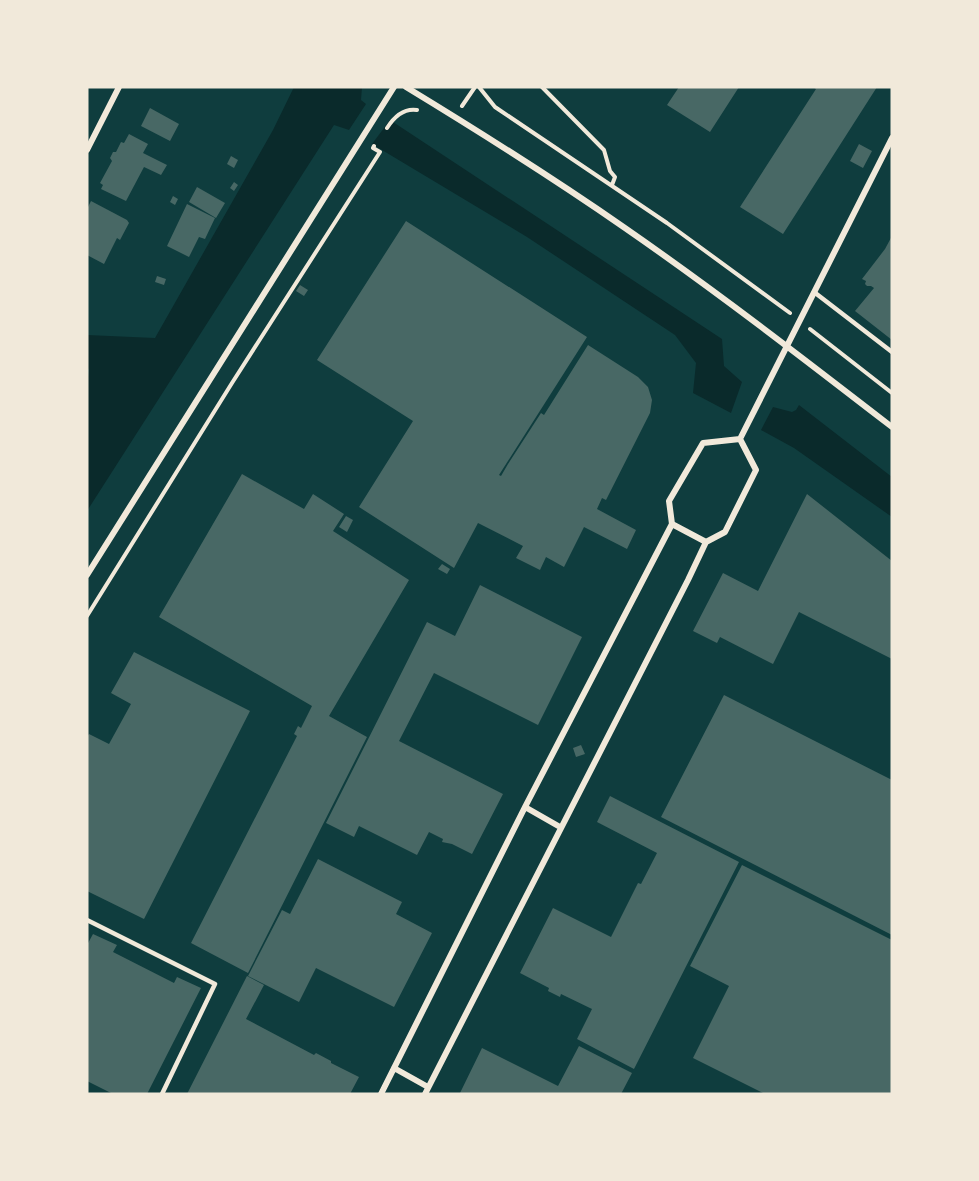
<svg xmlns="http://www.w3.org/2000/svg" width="979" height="1181" font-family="'Noto Sans',sans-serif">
<rect width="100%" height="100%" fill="#0f3d3e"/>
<path fill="#0a2a2b" d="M294,87h68l-1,13 5,4 -17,26 -15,-5 -247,386v-127l2,-14 -2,-4v-31l68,3 118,-208z
M390,120l332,219 2,27 18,16 -11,31 -38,-20 3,-30 -21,-28 -148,-98 -155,-93z
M799,405l93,72v40l-98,-69 -33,-18 12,-23 19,5 4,-2z"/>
<path fill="#486865" d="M679,87h60l-29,45 -43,-27z
M813,87h64l-94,147 -43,-27 76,-118z
M150,108l29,16 -9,17 -29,-15z
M129,134l19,10 -5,9 24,12 -6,10 -17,-8 -18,34 -25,-12 2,-4 -3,-2 12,-22 -2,-3 3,-6h3l5,-10 3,1z
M859,144l13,7 -9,17 -13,-7z
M231,156l7,4 -4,8 -7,-4z
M234,182l4,3 -4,6 -4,-3z
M197,187l28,16 -9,15 -27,-16z
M173,196l5,3 -3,6 -5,-3z
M91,201l36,19 2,3 -9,17 -3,-2 -13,26 -17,-9v-46z
M187,204l28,14 -10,21 -6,-2 -10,20 -22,-11z
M406,221l181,116 -88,138 2,1 7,-12 33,-51 3,2 44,-70 50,32 10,10 4,13 -2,13 -44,87 -4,-2 -5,11 39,21 -9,19 -43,-22 -20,40 -18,-10 -6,13 -24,-12 7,-12 -45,-23 -24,45 -95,-61 54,-86 -96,-61z
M892,236v104l-37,-29 19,-23 -3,-2h-4l-2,-2 1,-3 -4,-2 23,-30z
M157,276l9,3 -2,6 -9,-3z
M300,285l8,5 -4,6 -8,-5z
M242,474l62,35 9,-15 31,20 -11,17 76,49 -80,136 38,21 -119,236 -57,-30 106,-207 -3,-2 4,-8 3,2 11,-22 -153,-89z
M807,494l85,67v98l-93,-47 -26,52 -53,-27 -3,6 -24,-12 30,-58 35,18z
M346,516l7,4 -6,12 -8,-5z
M442,564l8,5 -3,5 -9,-5z
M480,585l102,52 -44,88 -104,-52 -35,68 104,53 -31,60 -20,-10 -10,-2 1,-3 -14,-7 -12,23 -58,-29 -5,11 -28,-14 101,-201 28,14z
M134,652l116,59 -106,208 -57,-28v-154l2,-3 20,10 22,-40 -20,-11z
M724,695l168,85v155l-231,-118z
M581,745l4,9 -9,3 -3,-9z
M610,796l129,66 -105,207 -57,-30 15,-30 -31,-15 -1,3 -12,-6 1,-3 -29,-15 33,-65 58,29 27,-54 3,1 16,-31 -60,-31z
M318,859l84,43 -6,12 36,19 -38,74 -78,-39 -17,34 -51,-26 34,-66 8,4z
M742,865l150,75v154h-127l-72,-36 36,-72 -39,-20z
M93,934l24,11 -4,7 61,31 3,-6 24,11 -54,106h-34l-26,-13v-136z
M247,976l17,9 -18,34 68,36 2,-2 15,8v2l28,14 -9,17h-163z
M579,1046l53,27 -11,21h-159l-2,-1 22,-45 76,38z"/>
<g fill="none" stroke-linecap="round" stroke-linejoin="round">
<path stroke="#f1e9da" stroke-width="4" d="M479,87l16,20 172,116 123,90
M542,87l62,63 6,21 5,6 -3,8
M462,106l13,-19
M387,128c7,-11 17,-20 30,-18
M810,329l82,64
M87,616l145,-233 148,-231 -7,-4 1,-2"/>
<path stroke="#f1e9da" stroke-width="4.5" d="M814,292l78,60
M87,920l128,64 -53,110"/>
<path stroke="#f1e9da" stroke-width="6" d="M406,87c74,45 147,91 219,141 91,63 179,131 267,199
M87,150l32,-63
M740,439l152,-301
M672,524l34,18
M87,575l307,-488
M525,807l35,20
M394,1068l34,19
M381,1094l144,-287 147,-283 -3,-23 34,-58 37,-4
M425,1094l263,-514 18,-38 19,-10 31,-62 -16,-31"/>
</g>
<rect width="979" height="1181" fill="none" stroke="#f1e9da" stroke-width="177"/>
</svg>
